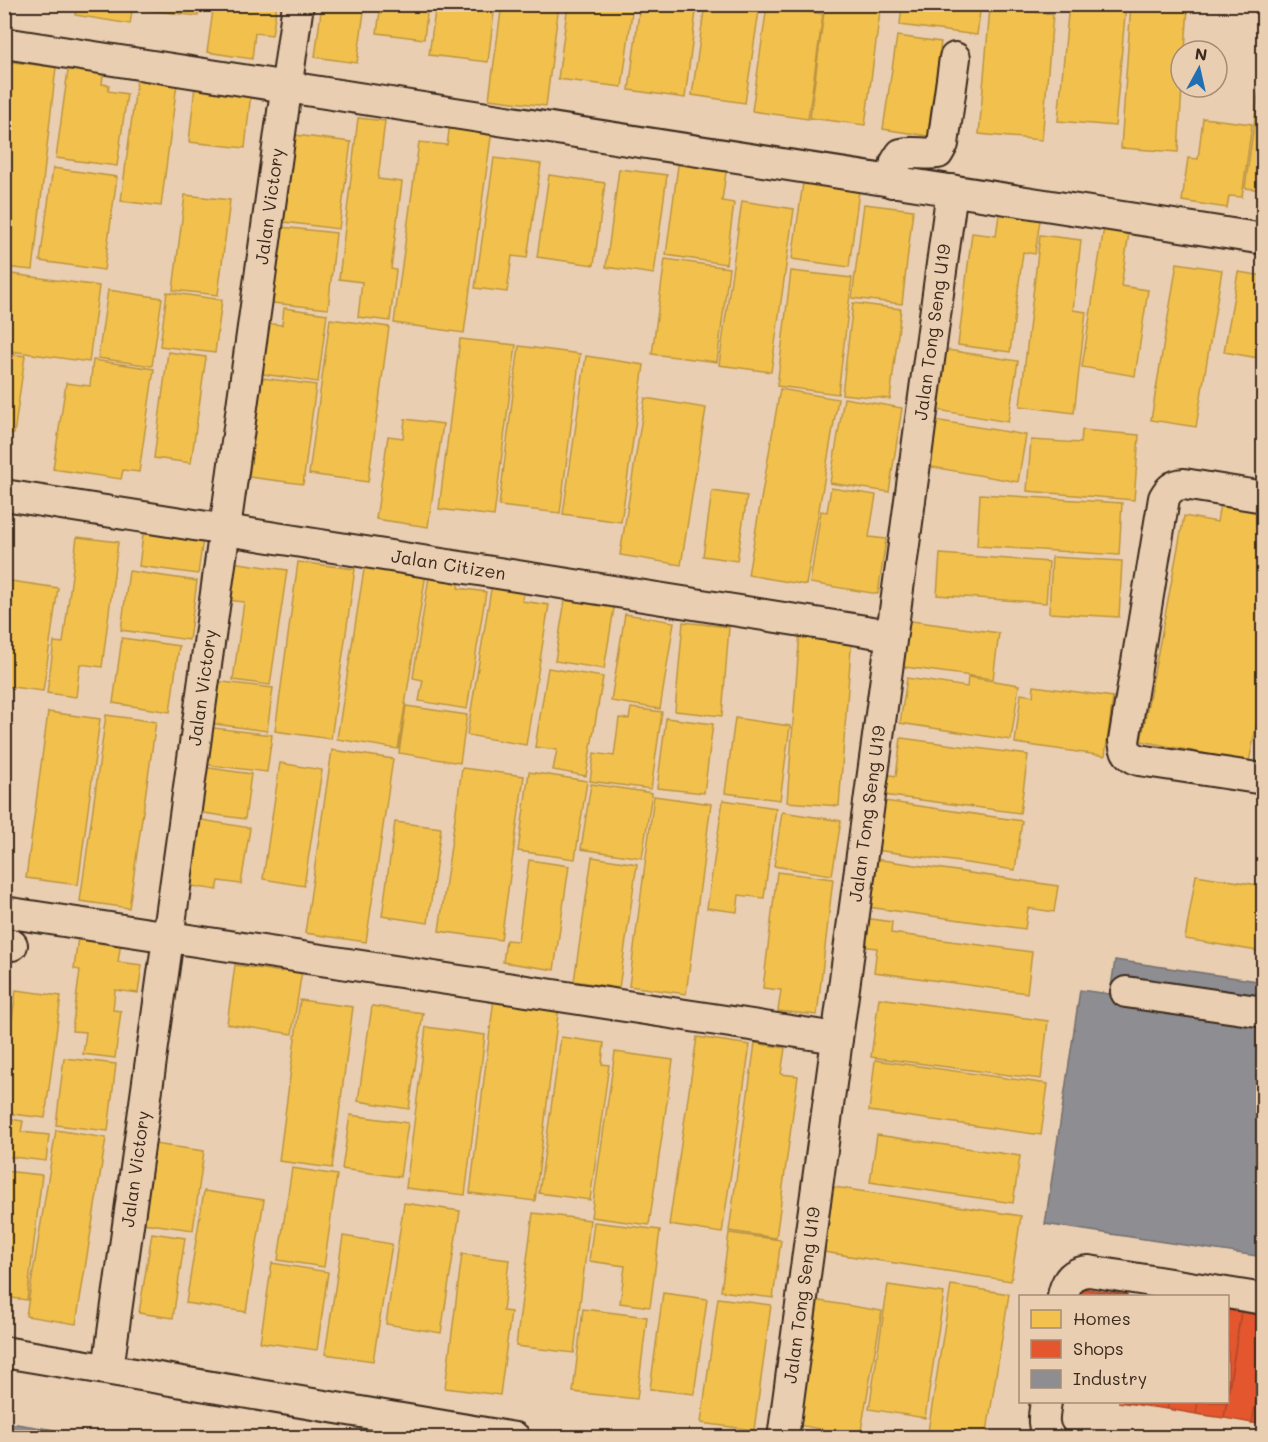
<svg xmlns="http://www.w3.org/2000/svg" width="1268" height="1442" font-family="Mali,sans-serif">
<rect width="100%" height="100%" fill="#eaceb1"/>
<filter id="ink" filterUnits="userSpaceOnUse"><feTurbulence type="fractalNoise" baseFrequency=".0167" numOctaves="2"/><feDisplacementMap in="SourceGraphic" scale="12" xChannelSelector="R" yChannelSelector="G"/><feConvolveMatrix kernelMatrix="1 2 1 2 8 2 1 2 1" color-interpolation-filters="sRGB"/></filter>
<g filter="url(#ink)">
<path fill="#f2c14e" stroke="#bb9440" stroke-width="1.5" d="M77,4h56l-3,20 -55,-9z
M149,4h51l-2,12 -50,-6z
M214,4h63l-5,31 -17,-2 -3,26 -45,-7z
M322,4h43l-8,59 -42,-6z
M381,4h47l-4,35 -47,-6z
M436,4h59l-7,58 -59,-7z
M502,4h57l-13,102 -57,-7z
M568,4h65l-11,83 -64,-8z
M640,4h57l-12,94 -56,-8z
M705,4h55l-15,99 -53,-8z
M825,4h56l-16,121 -55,-7z
M902,4h79l-4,31 -77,-10z
M1069,4h57l-11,122 -57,-5z
M1131,4l57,2 -3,45h-4l1,36 -4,65 -57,-4z
M767,6l56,8 -15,105 -56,-8z
M990,8l63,6 -11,126 -63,-6z
M897,36l44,6 -13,94 -45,-7z
M1264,53v137l-19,-2z
M4,61l52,6 -23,203 -29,-3z
M69,63l35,5 -2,16 7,1 -1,6 19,3 -10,72 -61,-8z
M138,71l40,5 -17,130 -40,-5z
M195,86l56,6 -6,56 -56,-6z
M358,118l27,3 -7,58 24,3 -11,87 5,1 -6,51 -32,-4 4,-35 -23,-3z
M1203,118l49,6 -10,73 -13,-1 -2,12 -45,-7 6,-43 10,1z
M450,124l42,6 -28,203 -70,-10 25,-181 28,3z
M295,135l56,7 -12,87 -55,-7z
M494,158l47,6 -14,94 -15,-2 -5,36 -32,-4z
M679,158l48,7 -5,36 12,2 -8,61 -60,-9z
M53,168l64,9 -13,93 -64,-9z
M619,169l48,6 -13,99 -48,-7z
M549,175l56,8 -11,82 -57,-8z
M804,176l56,7 -11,84 -57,-8z
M185,195l45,5 -12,95 -45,-5z
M742,201l52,8 -23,163 -52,-7z
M864,204l49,6 -11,94 -50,-6z
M1000,208l41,5 -6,41 -12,-2 -13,100 -52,-7 14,-112 24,3z
M1105,221l25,5 -9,60 27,4 -13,86 -53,-9z
M281,227l55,6 -8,76 -55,-6z
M1040,235l41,5 -8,70 13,2 -12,101 -54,-7z
M665,259l64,9 -12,94 -65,-8z
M1177,263l45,7 -26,157 -45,-7z
M791,271l61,7 -14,116 -61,-8z
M1238,272l26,4v83l-40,-7z
M4,273l95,13 -10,76 -85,-12z
M108,290l54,8 -10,68 -54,-8z
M167,292l55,8 -7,53 -55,-7z
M853,303l48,6 -11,90 -48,-5z
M284,308l43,6 -9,68 -62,-9 7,-50 19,2z
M330,319l59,8 -21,155 -59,-8z
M460,339l56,6 -22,171 -55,-7z
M519,346l61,8 -20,159 -61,-7z
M941,349l77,12 -10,61 -77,-13z
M168,352l38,5 -15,106 -37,-5z
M4,353l21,3 -11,78 -10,-1z
M586,356l58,9 -23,157 -58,-8z
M93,360l61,9 -15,103 -16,-2 -2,9 -68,-10 13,-86 24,3z
M262,378l54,7 -13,99 -54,-7z
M780,389l58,10 -32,186 -58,-10z
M645,398l61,10 -25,157 -61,-10z
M844,398l58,10 -13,84 -59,-9z
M405,419l38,5 -15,103 -52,-8 12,-83 15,2z
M934,420l92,15 -8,47 -92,-16z
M1082,430l57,5 -5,65 -107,-9 4,-51 50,3z
M831,488l45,7 -7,42 17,2 -8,55 -68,-11 11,-72 6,1z
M712,491l35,5 -10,65 -34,-5z
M980,494l142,9 -3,52 -142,-9z
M1221,498l43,8v181l-15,75 -108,-21 43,-225 33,6z
M146,511l57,28 -5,35 -59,-8z
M77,537l41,5 -16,125 -22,-3 -4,33 -29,-4 7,-51 9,1z
M940,554l109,8 -3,41 -109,-8z
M366,557l61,10 -29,182 -61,-10z
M1052,557l70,4 -3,56 -70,-4z
M432,558l30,5 -4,25 28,4 -19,117 -48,-8 4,-21 -10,-2z
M231,562l56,8 -17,115 -37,-5 11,-78 -18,-2z
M298,562l57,7 -24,170 -56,-8z
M495,565l32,5 -5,31 27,4 -23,140 -59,-10z
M129,571l68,10 -8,59 -68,-10z
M4,580l54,8 -15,103 -39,-5z
M566,594l49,8 -11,67 -49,-8z
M625,614l49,8 -14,87 -49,-8z
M904,620l95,13 -6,46 -95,-13z
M683,622l46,5 -7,89 -47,-5z
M800,631l52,4 -13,171 -52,-4z
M122,638l57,8 -9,66 -57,-9z
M548,668l55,9 -17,99 -33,-6 4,-20 -22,-3z
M968,677l51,8 -8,55 -111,-17 7,-45 60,9z
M214,681l59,7 -6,43 -59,-8z
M1034,686l79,11 -8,59 -90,-13 6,-49 12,2z
M406,706l61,9 -7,48 -61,-10z
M631,708l31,4 -11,77 -61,-8 4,-28 20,3 5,-38 10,1z
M48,712l52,7 -22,166 -52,-7z
M106,715l50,7 -27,186 -49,-7z
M666,718l47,6 -9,69 -47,-5z
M735,718l55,8 -10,74 -55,-7z
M206,727l66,8 -5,37 -65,-8z
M901,738l127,17 -8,58 -137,-18 2,-21 11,2z
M332,750l61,9 -27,183 -61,-9z
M280,763l42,7 -18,116 -41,-7z
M202,767l49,7 -6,45 -49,-7z
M462,768l62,8 -23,164 -62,-9z
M529,772l58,9 -12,78 -57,-8z
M591,784l61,9 -10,65 -61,-9z
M654,796l57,8 -25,190 -57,-8z
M723,800l53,8 -12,90 -25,-3 -2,17 -30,-4z
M884,801l138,20 -7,49 -139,-20z
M782,812l59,9 -9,54 -58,-9z
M196,819l54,9 -9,56 -22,-3 -2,9 -32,-5z
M395,822l46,6 -13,95 -46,-7z
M592,857l45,7 -18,124 -45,-7z
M875,859l183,27 -4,26 -26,-4 -3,21 -157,-22z
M529,860l40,6 -15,104 -51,-8 3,-22 12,1z
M777,872l56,7 -16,136 -39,-4 3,-21 -18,-2z
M1196,875l68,11v66l-79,-13z
M864,918l28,4 -1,11 141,19 -5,41 -153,-21 3,-24 -17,-2z
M79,929l43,6 -4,27 24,3 -4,28 -23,-3 -2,20 8,1 -6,47 -32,-4 3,-22 -14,-1 8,-61 -6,-1z
M283,961l20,3 -11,70 -65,-10 8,-59 46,7z
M16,990l45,6 -16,122 -41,-5v-35z
M494,998l65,8 -24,195 -65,-8z
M879,998l169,23 -7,58 -170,-22z
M300,1000l53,7 -21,161 -53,-7z
M372,1006l51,7 -14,96 -51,-8z
M426,1027l59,8 -20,160 -59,-7z
M561,1037l43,6 -2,21 7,1 -19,135 -51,-7z
M697,1037l53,8 -28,188 -53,-8z
M755,1043l30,5 -4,26 17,2 -22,162 -47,-7z
M615,1052l58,8 -24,165 -58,-8z
M64,1058l52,6 -8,67 -52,-6z
M875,1060l173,24 -7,51 -172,-24z
M350,1115l58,8 -8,54 -58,-8z
M4,1118l19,3 -2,11 28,3 -3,26 -42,-5z
M56,1130l50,8 -30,186 -50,-8z
M877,1135l143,21 -7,47 -143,-21z
M154,1144l50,7 -11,79 -50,-7z
M292,1168l45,7 -13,92 -46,-7z
M4,1171l38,4 -15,125 -23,-3z
M834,1187l187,29 -10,65 -187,-29z
M204,1191l60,9 -18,112 -60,-9z
M404,1203l56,8 -19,122 -55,-9z
M533,1213l57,7 -16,133 -58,-7z
M594,1222l66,8 -10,77 -30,-4 5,-37 -36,-5z
M152,1233l33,5 -12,80 -34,-5z
M729,1233l52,7 -8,58 -52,-7z
M343,1236l49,8 -19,117 -48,-7z
M462,1254l47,6 -6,51 8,1 -11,83 -55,-7z
M272,1263l56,9 -11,78 -57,-8z
M888,1285l56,8 -19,125 -56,-9z
M951,1285l58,9 -23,144h-59z
M663,1293l44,6 -13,95 -44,-5z
M718,1298l53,7 -17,125 -53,-7z
M814,1300l68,11 -22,125 -68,-12z
M583,1309l64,8 -10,82 -64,-7z"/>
<path fill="#e4572e" stroke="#b14a29" stroke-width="1.5" d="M1070,1286l29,5 -1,5h-29z
M1099,1291l28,4v1h-29z
M1228,1310l13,2 -13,84z
M1241,1312l23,4v37l-12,70 -28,-5z
M1264,1353v71l-12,-1z
M1118,1402h21v3z
M1139,1402h30l-2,7 -28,-4z
M1169,1402h29l-2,12 -29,-5z
M1198,1402h29l-3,16 -28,-4z"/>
<path fill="#8d8d92" stroke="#746f6f" stroke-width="1.5" d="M1115,960l149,22 -1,275 -218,-33 35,-234 30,4z
M4,1422l64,10 -1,6h-63z"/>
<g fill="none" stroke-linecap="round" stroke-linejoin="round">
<defs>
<g id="minor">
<path d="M4,43l1260,196"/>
<path d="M892,182l4,-20 5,-8c13,-3 24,1 37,-1l5,-9 12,-86"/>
<path id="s1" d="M4,495l887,140"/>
<path d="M1264,497l-80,-13c-11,1 -15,5 -20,14l-40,243c1,11 5,15 15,19l125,19"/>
<path d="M4,912l833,126"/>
<path d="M4,943l8,2"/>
<path d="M1126,992l138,20"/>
<path d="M1063,1296c3,-16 10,-24 26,-25l175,28"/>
<path d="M4,1352l511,86"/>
<path id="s2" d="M108,1369l190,-1365"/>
<path d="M1046,1402c-2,13 -5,24 4,36"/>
<path id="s3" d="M783,1438l169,-1248"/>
</g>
</defs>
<use href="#minor" stroke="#3b2a1e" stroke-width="34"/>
<use href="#minor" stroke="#eaceb1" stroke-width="30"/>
</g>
</g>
<g text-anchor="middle" stroke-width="6" stroke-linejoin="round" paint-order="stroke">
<g font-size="18" fill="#3b2a1e" stroke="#eaceb1">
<text dy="6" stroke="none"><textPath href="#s2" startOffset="1174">Jalan Victory</textPath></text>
<text dy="6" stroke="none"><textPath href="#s3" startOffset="1116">Jalan Tong Seng U19</textPath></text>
<text dy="6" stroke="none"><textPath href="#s1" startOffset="450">Jalan Citizen</textPath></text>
<text dy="6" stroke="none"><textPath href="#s2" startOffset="688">Jalan Victory</textPath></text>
<text dy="6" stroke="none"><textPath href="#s3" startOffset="630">Jalan Tong Seng U19</textPath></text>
<text dy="6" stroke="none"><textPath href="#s2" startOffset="202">Jalan Victory</textPath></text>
<text dy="6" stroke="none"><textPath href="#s3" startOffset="144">Jalan Tong Seng U19</textPath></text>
</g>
</g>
<rect width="1268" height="1442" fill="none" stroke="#eaceb1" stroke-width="24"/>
<rect x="12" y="12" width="1244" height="1418" fill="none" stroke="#3b2a1e" stroke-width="2" filter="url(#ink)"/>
<rect x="1019" y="1295" width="210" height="108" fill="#eaceb1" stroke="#a48c76" stroke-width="1.5"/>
<rect x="1031" y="1310" width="30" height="18" fill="#f2c14e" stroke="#a48c76" stroke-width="1.5"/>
<text x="1073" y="1325" font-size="18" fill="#3b2a1e">Homes</text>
<rect x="1031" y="1340" width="30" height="18" fill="#e4572e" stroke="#a48c76" stroke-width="1.5"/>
<text x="1073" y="1355" font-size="18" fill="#3b2a1e">Shops</text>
<rect x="1031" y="1370" width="30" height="18" fill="#8d8d92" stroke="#a48c76" stroke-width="1.5"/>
<text x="1073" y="1385" font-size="18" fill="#3b2a1e">Industry</text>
<g transform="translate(1199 69) rotate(8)"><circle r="28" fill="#eaceb1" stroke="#a48c76" stroke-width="1.5"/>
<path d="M0-4.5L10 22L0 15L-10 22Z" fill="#1f6fb2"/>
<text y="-9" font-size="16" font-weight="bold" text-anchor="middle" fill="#3b2a1e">N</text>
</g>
</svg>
